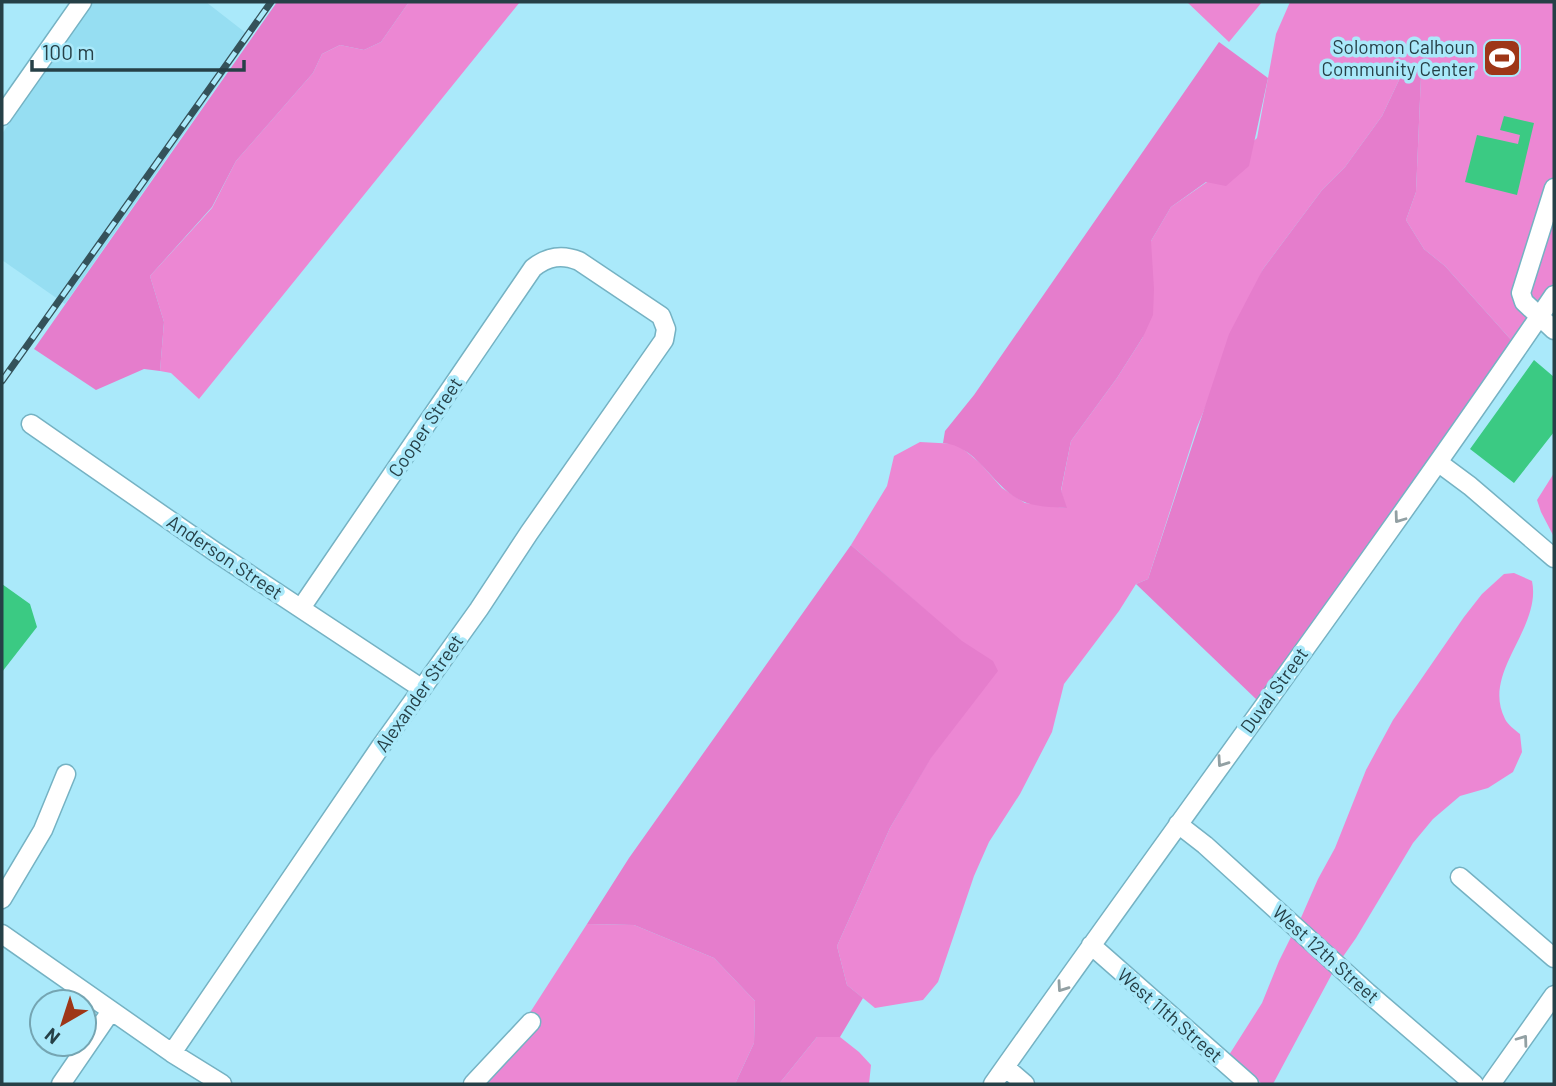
<svg xmlns="http://www.w3.org/2000/svg" width="1556" height="1086" font-family="Barlow,sans-serif">
<rect width="100%" height="100%" fill="#aae9fa"/>
<path fill="#96def2" d="M91,2h115l45,35 -186,267 -63,-44v-126z"/>
<path fill="#ec87d3" d="M409,2h111l-321,397 -28,-26 -11,-2 4,-49 -14,-46 62,-68 24,-47 77,-88 9,-19 18,-9 24,5 17,-8z
M1187,2h75l-33,40z
M1290,2h264v280l-41,60 -68,-76 -21,-17 -18,-29 10,-28 5,-116 -13,-15 -26,55 -37,51 -23,23 -59,79 -66,158 -49,152 -12,5 -17,27 -55,73 -12,48 -32,62 -31,48 -15,34 -36,106 -15,18 -48,8 -28,-23 -10,-39 53,-118 41,-71 65,-85 -145,-127 36,-59 7,-30 26,-14 37,2 23,19 22,25 23,15 41,5 -5,-17 10,-50 46,-63 26,-41 8,-96 20,-34 36,-25 50,-44 19,-104z
M1554,473v64l-13,-25 -4,-12z
M1514,573l18,8c10,48 -51,91 -27,138 3,6 10,11 15,15l2,18 -9,20 -25,16 -28,8 -27,23 -20,24 -57,95 -14,20 -42,-38 18,-41 17,-31 31,-78 27,-50 71,-103 18,-23 22,-20z
M587,924l47,1 80,33 41,43 -1,42 -19,41h-251z
M1292,935l41,37 -60,112h-11l-33,-29 33,-52 17,-42z
M817,1037h23l19,15 12,13 -2,19h-90z"/>
<path fill="#e57dcc" d="M277,2h132l-28,40 -17,8 -24,-5 -18,9 -9,19 -77,88 -24,46 -62,69 14,46 -4,49 -16,-2 -48,21 -62,-41z
M1219,42l49,36 -19,88 -23,20 -20,-4 -35,25 -20,34 3,48 -1,26 -10,22 -26,41 -46,63 -10,49 6,18c-14,-1 -33,-1 -45,-7 -30,-14 -44,-55 -79,-58l2,-12 29,-36z
M1408,61l13,15 -5,116 -10,28 18,29 21,17 68,76 -167,239 -89,119 -121,-116 12,-5 81,-245 34,-65 59,-79 23,-23 37,-51z
M851,545l111,96 31,20 5,10 -67,87 -41,70 -53,118 10,39 16,13 -23,39h-23l-38,47h-44l19,-41 1,-42 -41,-43 -80,-33 -47,-1 42,-66z"/>
<path fill="#3bca83" d="M1504,116l30,7 -17,72 -52,-13 12,-47 41,9 2,-9 -20,-5z
M1534,360l20,17v55l-40,51 -44,-34z
M2,584l28,20 7,23 -35,45z"/>
<g fill="none" stroke-linecap="round" stroke-linejoin="round">
<defs>
<path id="minor" d="M2,116l80,-114
M1554,188l-33,105 3,9 30,28
M31,424l183,127 207,137
M1439,463l31,23 84,72
M1178,824l27,21 162,147 107,92
M1460,877l94,81
M2,899l41,-69 23,-56
M2,934l170,119 50,31
M1091,945l158,139
M172,1053l209,-307 98,-137 50,-76 135,-193 2,-11 -5,-13 -82,-55c-17,-7 -31,-5 -46,7l-232,340
M1005,1067l20,17
M61,1084l50,-73
M473,1084l58,-62
M993,1084c186,-264 379,-522 561,-789
M1491,1084l63,-89"/>
</defs>
<use href="#minor" stroke="#75b2c3" stroke-width="21"/>
<use href="#minor" stroke="#fff" stroke-width="18"/>
<defs>
<path id="rail" d="M2,381l269,-379"/>
</defs>
<use href="#rail" stroke="#34525a" stroke-width="7"/>
<use href="#rail" stroke="#aae9fa" stroke-width="4.5" stroke-dasharray="13" stroke-linecap="butt"/>
</g>
<defs><path id="oneway-chevron" d="M-2-3.5L2.5 0L-2 3.5" fill="none" stroke-width="1.6" stroke-linecap="round" stroke-linejoin="round" transform="scale(1.75)"/></defs>
<g stroke="#92a0a3">
<use href="#oneway-chevron" transform="translate(1399 518) rotate(126)"/>
<use href="#oneway-chevron" transform="translate(1222 762) rotate(125)"/>
<use href="#oneway-chevron" transform="translate(1062 987) rotate(125)"/>
<use href="#oneway-chevron" transform="translate(1523 1040) rotate(-54)"/>
</g>
<defs>
<symbol id="stadium-square" viewBox="-11 -11 22 22"><rect x="-9" y="-9" width="18" height="18" rx="4" fill="#9e3617" stroke="#aae9fa"/><path d="M0-5a6.5 5 0 1 0 0 10a6.5 5 0 1 0 0-10ZM-3.5-1.8h7v3.6h-7Z" fill="#fff"/></symbol>
</defs>
<g fill-rule="evenodd">
<use href="#stadium-square" x="1480" y="36" width="44" height="44"/>
</g>
<g text-anchor="middle" stroke-width="7" stroke-linejoin="round" paint-order="stroke">
<g font-size="19" fill="#264047" stroke="#aae9fa" text-anchor="end">
<text x="1475" y="54">Solomon Calhoun<tspan x="1475" dy="22">Community Center</tspan></text>
</g>
<g font-size="19" fill="#264047" stroke="#aae9fa">
<text transform="translate(425 427) rotate(-56)" y="7">Cooper Street</text>
<text transform="translate(225 557) rotate(34)" y="7">Anderson Street</text>
<text transform="translate(1274 690) rotate(-54)" y="7">Duval Street</text>
<text transform="translate(419 693) rotate(-55)" y="7">Alexander Street</text>
<text transform="translate(1326 954) rotate(42)" y="7">West 12th Street</text>
<text transform="translate(1170 1015) rotate(41)" y="7">West 11th Street</text>
</g>
</g>
<rect width="1556" height="1086" fill="none" stroke="#264047" stroke-width="7"/>
<g transform="translate(63 1023) rotate(219)"><circle r="33" fill="#aae9fa" stroke="#75a5b2" stroke-width="2"/>
<path d="M0-5L12 26L0 18L-12 26Z" fill="#9e3617"/>
<text y="-10" font-size="19" font-weight="bold" text-anchor="middle" fill="#264047">N</text>
</g>
<path d="M32 60v10h212v-10" fill="none" stroke="#264047" stroke-width="3.5"/>
<text x="42" y="60" font-size="21" fill="#264047" stroke="#aae9fa" stroke-width="5" paint-order="stroke">100 m</text>
</svg>
